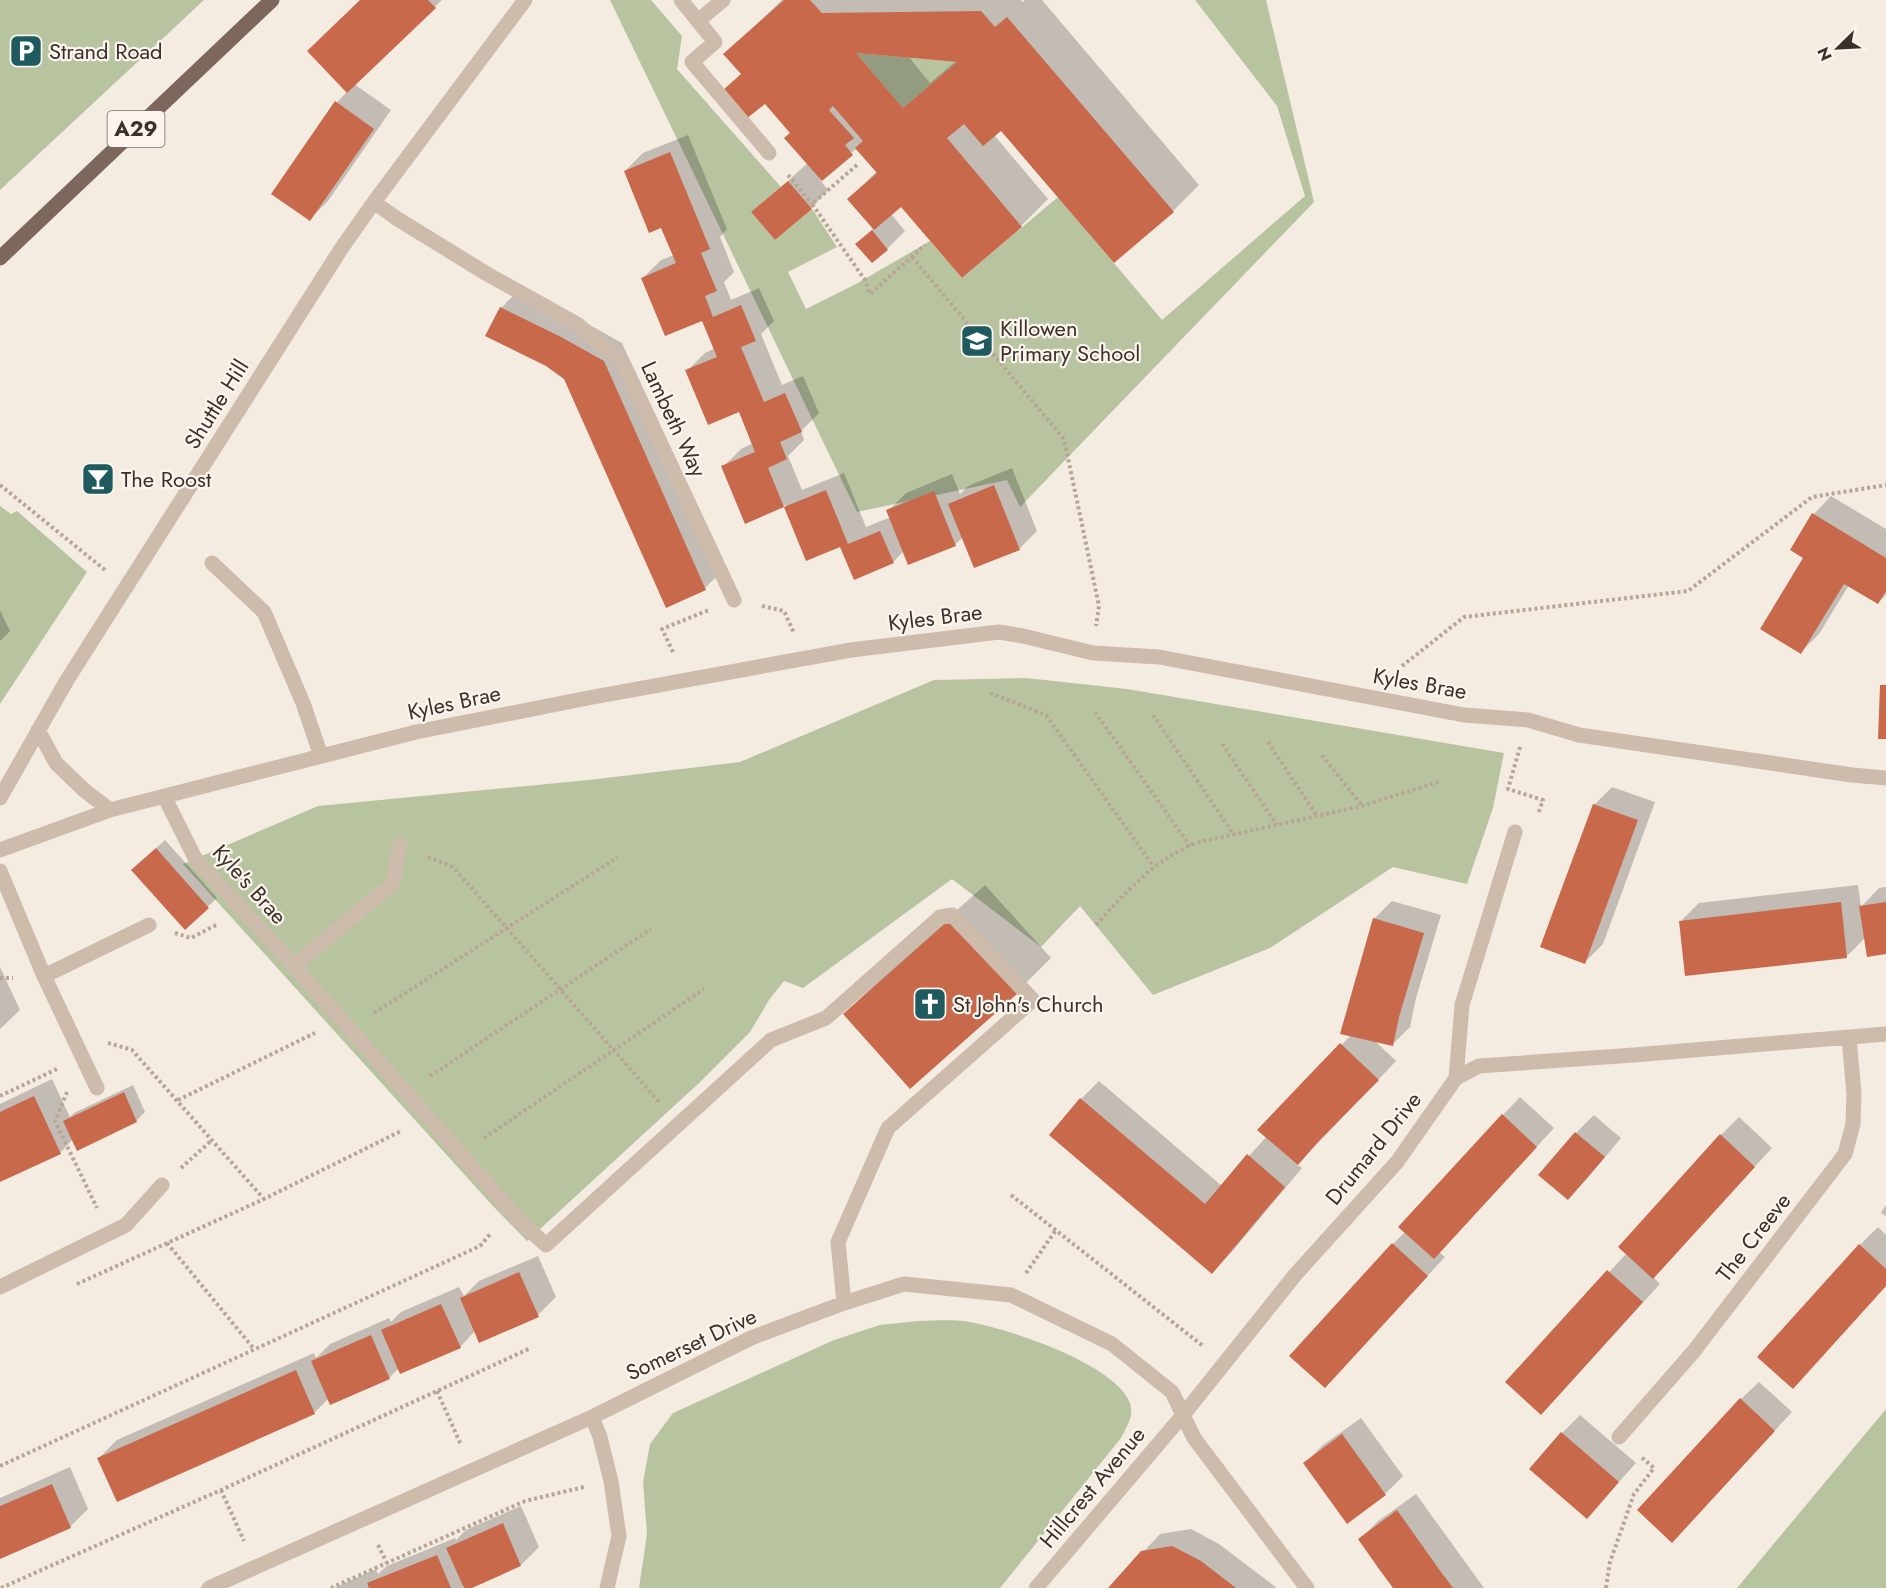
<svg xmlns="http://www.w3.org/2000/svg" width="1886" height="1588" font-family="Jost,sans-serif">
<rect width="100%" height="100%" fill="#f4ebe1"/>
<path fill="#b8c4a0" d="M0,0h204l-204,190z
M610,0h41l31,36 -5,33 104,118 -30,25 24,28 37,-31 25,38 -49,25 18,37 50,-25 74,-43 32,37 96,-81 104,123 143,-124 -28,-90 -82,-106h71l48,202 -294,305 -13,-27 -150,32z
M856,53l101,9 -54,46z
M0,506l11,8 6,-3 70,61 -87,132z
M1026,678l101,11 377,64 -11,55 -26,76 -74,-17 -123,81 -117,47 -73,-89 -39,41 -89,-68 -149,109 -19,-7 -15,19 -19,32 -52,52 -171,157 -35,-36 -309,-341 135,-58 271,-26 151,-18 194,-82z
M918,1321c16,0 34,-2 51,1 38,6 147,42 161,81 4,13 -3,23 -9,35l-121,150h-361l8,-54 -4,-52 7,-38 23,-31 161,-73 46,-15z
M1886,1409v179h-149z"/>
<path fill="#0003" fill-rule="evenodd" d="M362,0h80l-88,84 37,26 -63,91 -18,18 27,-117 10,-10z
M782,0h239l2,2 2,-2h17l157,185 -26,26 -172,-82 -7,6 54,64 -27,27 -59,50 -61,-71 -10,9 14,17 -18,18 -30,-5 17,-16 -25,-29 28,-28 -20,-23 -37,32 8,10 -17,18 -58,4 55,-49 -17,-30 -66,-79zM908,56l48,5 -26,22z
M688,135l39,94 -7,8 14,35 -10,10 7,18 28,-12 15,33 -13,13 21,51 21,-9 16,37 -18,18 3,9 -16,16 14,34 42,-17 22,54 25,-10 -3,-6 18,-18 46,-19 8,20 8,-8 44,-18 25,63 -18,18 -56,-12 -8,8 -51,6 -11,11 -52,-17 -34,14 -22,-54 -39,17 -23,-55 18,-18 12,-6 -14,-32 -52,-40 18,-18 10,-5 -12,-28 -60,-42 18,-18 13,-5 -12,-29 -37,-55 18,-18z
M519,290l60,29 43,24 101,227 -18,18 -140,-210 -64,-70z
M1831,496l55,33v66l-8,8 -29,-18 -30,49 -18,18 13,-138z
M0,610l10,21 -10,10z
M1612,787l43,15 -52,142 -18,18 9,-157z
M165,840l52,58 -32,30 -43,-67z
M985,885l66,73 -35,35 -171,21 35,-35z
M1858,885l3,22 18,-19 7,-1v66l-20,-16 -19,19 -166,-35 18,-18z
M1392,901l49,14 -25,83 -6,29 -18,18 -17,-4 21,20 -99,104 5,3 -72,86 -18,18 -131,-173 18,-18 123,105 45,-50 -7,-6 91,-95 23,-116z
M0,967l20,43 -20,19z
M52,1079l18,38 4,-4 59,-28 12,27 -9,9 -63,18 -13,14 -60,27v-76z
M1520,1097l34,31 -115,124 6,5 -120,129 68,-142 13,-13 97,-116z
M1594,1115l27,23 -35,42 -18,18 -28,-24 36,-41z
M1739,1117l33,31 -119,129 7,7 -101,111 -52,-13 120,-129 94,-118z
M1886,1205v11l-5,-3z
M1878,1227l8,8v51l-76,83 50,-124z
M538,1256l18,41 -18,18 -63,16 -15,16 -61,21 -10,10 -60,20 -14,14 -198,88 -18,-42 18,-18 197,-87 2,5 14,-14 59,-26 2,4 10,-10 58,-25 5,9 15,-15z
M1759,1382l33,30 -120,129 69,-142z
M1580,1415l56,48 -49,54 -25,-84z
M1361,1418l42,58 -18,18 -37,28 -43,-59 18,-18z
M70,1467l18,42 -18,18 -70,31v-60z
M1416,1494l68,94h-89l-35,-49 18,-18z
M521,1506l18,41 -18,18 -53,23h-3l-1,-2 -2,2h-128l42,-19 2,5 9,-8 68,-28 1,2 10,-10z
M1191,1529l28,15 58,44h-167l50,-54z"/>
<path fill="#c8694b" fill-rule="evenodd" d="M360,0h68l8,8 -89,85 -40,-42z
M784,0h26l12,13 159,-2 14,16 12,-10 167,195 -60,51 -113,-132 -18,15 -19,-22 -17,14 75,89 -60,51 -61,-71 -27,23 -27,-31 30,-26 -22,-25 8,-7 -30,-35 -4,4 25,28 -9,7 8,10 -31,26 -38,-43 6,-5 -25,-29 -19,15 -24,-28 19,-17 -18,-20zM856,53l101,9 -54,46z
M335,101l39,28 -64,92 -39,-27z
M670,152l40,97 -9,4 16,38 -12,5 8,21 28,-12 15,36 -15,6 23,55 21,-9 17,39 -22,10 7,17 -19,9 16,39 -39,17 -24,-58 34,-14 -16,-40 -31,13 -23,-55 32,-13 -15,-36 -37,15 -24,-58 35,-15 -15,-35 -12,5 -25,-62z
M788,181l24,28 -37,31 -24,-28z
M872,230l16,20 -16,13 -17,-19z
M500,307l61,30 43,24 102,229 -40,18 -102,-229 -18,-13 -61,-30z
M994,485l26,65 -46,18 -26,-64z
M826,490l22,54 32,-13 14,32 -40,17 -14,-33 -34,14 -22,-54z
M934,491l22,55 -48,19 -22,-55z
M1812,513l74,45v33l-8,13 -34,-20 -43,70 -41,-25 43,-71 -13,-8z
M1880,685h6v54h-8z
M1593,804l45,16 -53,144 -45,-17z
M156,848l53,60 -24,22 -54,-60z
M1841,902l6,56 -162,18 -6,-55z
M1886,902v52l-19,3 -8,-51z
M1373,918l51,15 -25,84 -6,29 -53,-12z
M950,919l67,75 -107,95 -67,-75z
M1340,1043l39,37 -62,63 -19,22 -41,-35z
M124,1092l13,30 -60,29 -14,-30z
M34,1096l27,58 -61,28v-70z
M1080,1098l125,106 42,-50 38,33 -73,87 -163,-139z
M1502,1114l35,33 -103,112 -36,-32z
M1575,1132l30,25 -37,43 -30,-25z
M1720,1134l35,33 -102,112 -35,-32z
M1392,1243l36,33 -103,112 -36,-32z
M1859,1244l27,25v17l-93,103 -36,-32z
M1607,1270l36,32 -102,113 -36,-33z
M519,1272l20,45 -60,26 -19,-45z
M441,1304l20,44 -61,26 -19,-44z
M371,1335l19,44 -60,26 -19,-44z
M296,1370l19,44 -198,88 -20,-44z
M1740,1398l35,33 -103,112 -35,-33z
M1561,1432l58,50 -32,37 -58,-50z
M1342,1434l44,61 -39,29 -44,-61z
M52,1484l19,44 -71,31v-53z
M1397,1510l44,62 12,16h-60l-14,-19 -21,-30z
M503,1523l18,43 -49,22h-8l-18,-40z
M1172,1546l29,15 35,27h-128l33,-37z
M437,1555l14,33h-82l-2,-5z"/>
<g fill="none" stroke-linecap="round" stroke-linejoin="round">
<path stroke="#b9a596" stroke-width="4" stroke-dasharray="3 3" stroke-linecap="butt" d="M857,165l-45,39 53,76 5,14 55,-49
M788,175l24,29
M912,257l152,182 35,167 -3,20
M0,485l105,85
M762,606l22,5 10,22
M673,652l-11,-23 47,-19
M1402,666l62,-49 224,-26 124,-94 74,-12
M990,693l56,22 108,152
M1095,712l95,134
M1153,715l81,120
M1268,742l49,74
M1222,744l55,81
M1520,747l-12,42 35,11 -5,14
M1322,755l40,51
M428,857l25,10 207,236
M1096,925c32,-35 55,-62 99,-82l167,-37 79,-25
M175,933l16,5 27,-14
M0,978h13
M374,1013l244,-156
M108,1043l24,7 132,149
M430,1076l221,-147
M67,1092l-12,29 42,87
M0,1096l57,-27
M178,1100l137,-67
M484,1138l220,-149
M181,1168l31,-28
M1011,1195l192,151
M167,1243l87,106
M1026,1273l30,-43
M77,1284l187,-85 137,-68
M437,1391l24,54
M0,1466l480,-220 11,-13
M221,1490l23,51
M378,1545l9,18
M1,1588l220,-98 310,-142
M331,1588l194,-87 59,-14
M1606,1588l4,-26 24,-68 20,-26 -14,-12"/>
<path stroke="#cdbbac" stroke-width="15" d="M681,0l17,21 25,-21
M698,21l17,21 -23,20 77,91
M374,202l22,16 91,56 90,50 46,39 111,237
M212,563l52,49 39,91 18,53
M38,730l18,33 28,27 26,20
M164,796l31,62 99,108
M0,798l67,-118 274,-431 33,-47 151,-202
M400,845l-7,38 -99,83 225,254 27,25 225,-205 55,-22 114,-101 12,-2 81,85 -145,128 -50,114 6,61
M0,850l110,-40 306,-78 172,-34 263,-48 148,-18 24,4 70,17 66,4 305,58 64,5 51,15 273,40 34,3
M0,871l44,105 53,112
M44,976l105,-51
M1456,1078l6,-73 53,-173
M0,1287l126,-62 36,-40
M592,1417l8,20 11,44 8,55 -12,52
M1619,1437l75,-86 151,-197 8,-30 1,-30 -5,-56
M209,1588l383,-171 159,-79 93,-35 60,-19 107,11 101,49 60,48 22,46 113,150
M1036,1588l147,-173 112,-140 102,-113 59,-84 23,-12 155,-11 252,-21"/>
<path stroke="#7d675c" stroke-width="15" d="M0,258l272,-258"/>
</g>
<defs>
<symbol id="parking-square" viewBox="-11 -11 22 22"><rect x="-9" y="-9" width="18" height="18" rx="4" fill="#1f5a5e" stroke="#fbf5ee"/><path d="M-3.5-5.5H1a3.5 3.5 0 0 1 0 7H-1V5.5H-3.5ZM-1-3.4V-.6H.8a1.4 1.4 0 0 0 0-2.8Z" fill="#fff"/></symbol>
<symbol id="school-square" viewBox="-11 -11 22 22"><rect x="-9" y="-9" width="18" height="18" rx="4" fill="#1f5a5e" stroke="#fbf5ee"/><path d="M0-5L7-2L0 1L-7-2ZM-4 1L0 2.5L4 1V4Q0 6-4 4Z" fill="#fff"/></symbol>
<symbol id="bar-square" viewBox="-11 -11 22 22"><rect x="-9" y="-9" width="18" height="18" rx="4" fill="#1f5a5e" stroke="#fbf5ee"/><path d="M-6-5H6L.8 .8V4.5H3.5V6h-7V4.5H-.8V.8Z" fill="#fff"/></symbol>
<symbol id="church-square" viewBox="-11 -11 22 22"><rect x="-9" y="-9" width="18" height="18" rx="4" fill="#1f5a5e" stroke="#fbf5ee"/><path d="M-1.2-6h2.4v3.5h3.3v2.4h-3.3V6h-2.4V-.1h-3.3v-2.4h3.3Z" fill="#fff"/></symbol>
</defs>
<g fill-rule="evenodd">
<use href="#parking-square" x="7" y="32" width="38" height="38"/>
<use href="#school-square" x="958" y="322" width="38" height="38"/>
<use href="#bar-square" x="79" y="460" width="38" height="38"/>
<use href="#church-square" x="911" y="985" width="38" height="38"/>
</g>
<g text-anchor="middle" stroke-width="4.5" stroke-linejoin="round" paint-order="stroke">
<rect fill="#fbf5ee" stroke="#756b66" stroke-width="1.5" x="107.5" y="111" width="57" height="36" rx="4.5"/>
<g font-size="21" font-weight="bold" fill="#3b302b">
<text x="136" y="136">A29</text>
</g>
<g font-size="22" fill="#3b302b" stroke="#fbf5ee" text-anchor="start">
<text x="49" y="59">Strand Road</text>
<text x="1000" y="336">Killowen<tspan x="1000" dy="25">Primary School</tspan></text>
<text x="121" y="487">The Roost</text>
<text x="953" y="1012">St John's Church</text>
</g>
<g font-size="22" fill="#3b302b" stroke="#fbf5ee">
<text transform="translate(216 404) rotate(-58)" y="8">Shuttle Hill</text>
<text transform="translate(674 419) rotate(65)" y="8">Lambeth Way</text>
<text transform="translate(935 617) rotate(-7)" y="8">Kyles Brae</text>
<text transform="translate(1420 683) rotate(10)" y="8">Kyles Brae</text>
<text transform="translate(454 702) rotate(-12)" y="8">Kyles Brae</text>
<text transform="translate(250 884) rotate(48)" y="8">Kyle's Brae</text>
<text transform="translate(1373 1148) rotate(-51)" y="8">Drumard Drive</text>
<text transform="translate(1753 1237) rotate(-52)" y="8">The Creeve</text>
<text transform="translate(691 1344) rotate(-25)" y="8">Somerset Drive</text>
<text transform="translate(1092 1487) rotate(-50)" y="8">Hillcrest Avenue</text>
</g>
</g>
<g transform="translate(1838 48) rotate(246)" stroke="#fbf5ee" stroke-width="4.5" paint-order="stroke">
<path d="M0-4.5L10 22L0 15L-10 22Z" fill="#3b302b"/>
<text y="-9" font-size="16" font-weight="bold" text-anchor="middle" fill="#3b302b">N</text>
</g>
</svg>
